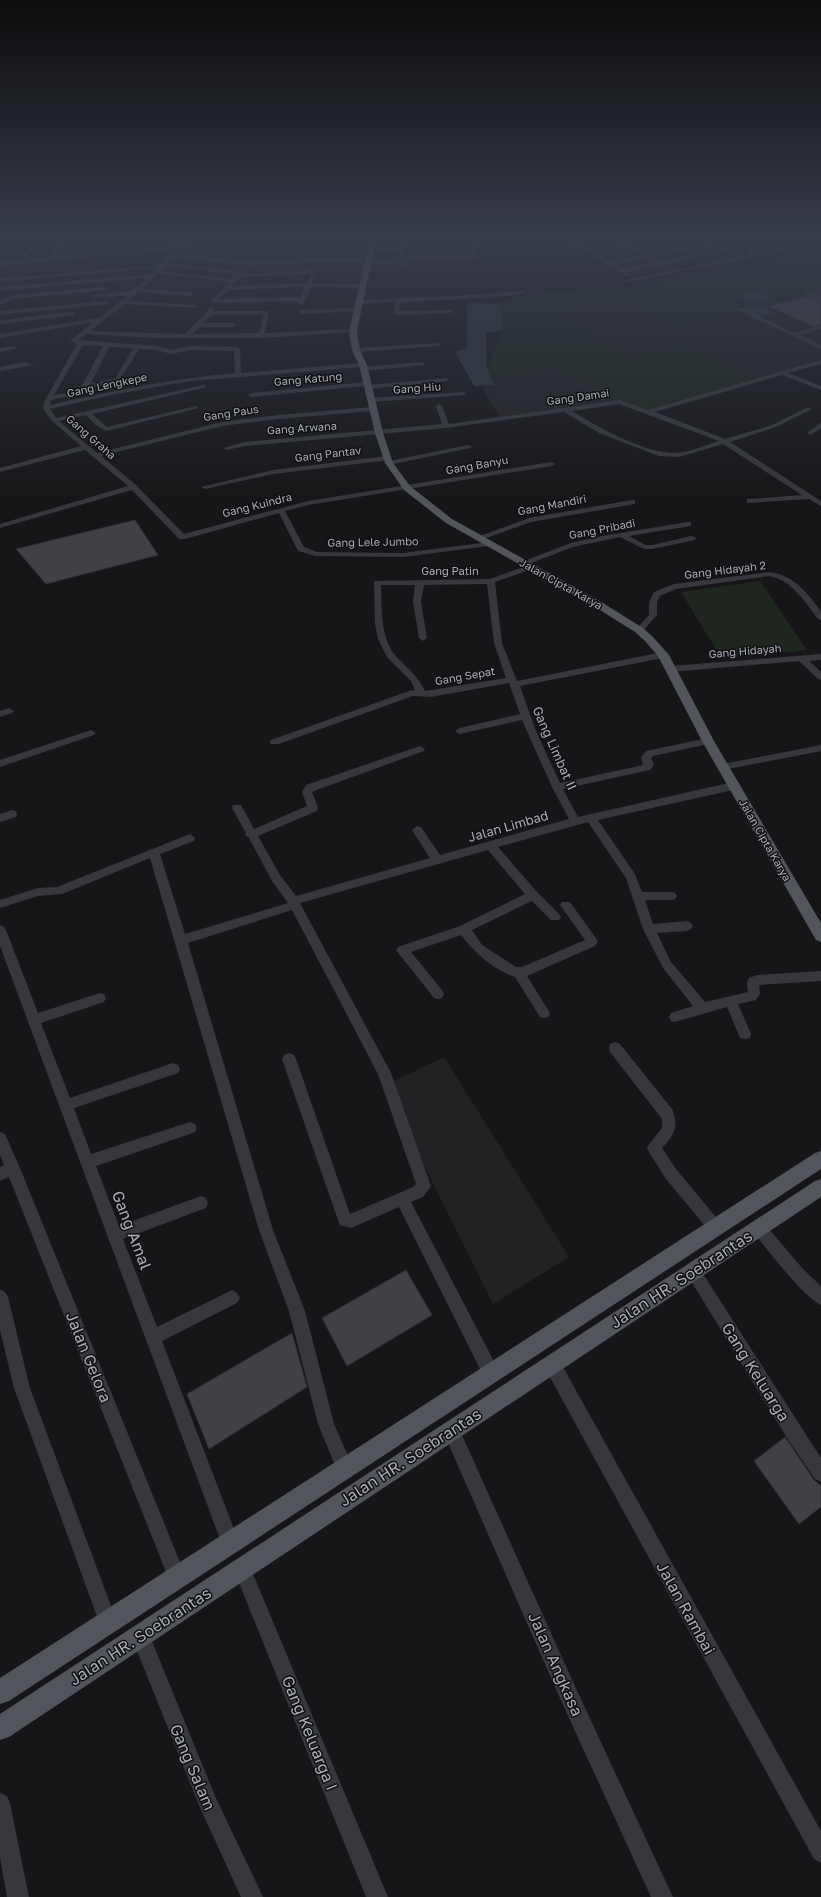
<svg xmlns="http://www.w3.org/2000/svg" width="821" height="1897" font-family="'Golos Text',sans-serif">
<rect width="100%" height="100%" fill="#161618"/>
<path fill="#222225" d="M821,247v115l-173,50 -22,-10 -126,16 -17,-29 7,-14 -3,-7 16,-37 -3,-28 27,-9 110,-7 139,-29z
M444,1057l125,200 -76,47 -77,-155 -24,-67z"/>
<path fill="#1e261f" d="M821,247v41l-147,38 -57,-26 -67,14c26,12 51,26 75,43l55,-12 44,19 28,17 -104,31 -28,-10 -25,-2 -10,-19 -37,-12 -58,6 -3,-7 16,-37 -3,-28 27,-9 110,-7z
M760,581l47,69 -85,9 -41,-67z"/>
<path fill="#2c353c" d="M757,291l14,6 -20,6 -15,-6z
M467,302l33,2 3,27 -17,1 1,36 7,17 -20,1 -19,-34 12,-4z
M758,306l16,7 -15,4 -16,-7z"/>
<path fill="#404145" stroke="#303034" d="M808,296l13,5v23l-8,2 -46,-20z
M135,520l23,35 -112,29 -30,-35z
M406,1270l26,45 -85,51 -25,-48z
M292,1333l15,54 -98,62 -22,-55z
M785,1437l29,43 7,6v21l-22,17 -45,-63z"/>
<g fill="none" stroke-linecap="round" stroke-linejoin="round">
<path fill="#37383d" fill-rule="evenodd" d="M67,235h36l-37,3 -11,19 116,-10 3,-5 -86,3 -2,-1 2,-1 87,-4 2,-4h5l-6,11 65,-4 131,2 2,1 -2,1 -131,-2 -66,5 -2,5 74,7 122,-4 3,2 -3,2 -122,4 -76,-8 -4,6 71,8 2,3 72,-4 5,3 -5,10 51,1 3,2 -3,2 -52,-1 -7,16 -3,2 -3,-2 1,-2 -86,2 -2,-1v-2l20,-18 -73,-8 -16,15 49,3 3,2 -3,2 -52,-4 -11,9 66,4 3,2 -1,1 -71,-4 -35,27 95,3 26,-27 3,2 -1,2h56l-4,22 88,-4 3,2 -1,1 -94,6h-105l-70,-4 -8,6 79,6 14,4 20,-4 46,1 3,2 1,24 122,-10 3,2 -3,2 -173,14 -74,13 -66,15 6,9 148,-33 3,2 -115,27 15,13 89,-21 3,2 -93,23 -10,-6 -10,-10 -27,6 38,32 125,-31 56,-7 94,-8 3,2 -3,2 -94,8 -56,7 -121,30 35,29 48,49 124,-33 243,-39 4,2 -4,2 -243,39 -23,6 19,36 13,5 86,1 86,-11 4,2 -4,2 -86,11 -87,-1 -18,-5 -19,-38 -94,26h-6l-47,-49 -132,38v-4l128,-38 -43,-36 -85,22v-4l81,-22 -30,-26 -8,-12 2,-8 32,-56 -7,-3 23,-19 -93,16v-4l99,-16 30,-23 -35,3 -2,-3 41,-4v-2l3,-1 11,-10 -147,13v-4l151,-13 6,-6 -157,14v-4l160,-13 10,-15 -117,10 -3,2 -50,3v-4l21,-1 11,-20 -32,1v-2zM61,238l-12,19 -23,2 12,-19zM164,266h1l69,8 -5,4 -69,-7zM311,274l-4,9 -75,3 10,-9zM305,287l-4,10 -83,2 10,-9zM264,314l-5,19 -67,1 8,-7h33l3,-2 -3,-2h-30l9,-8zM83,345l20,1 -24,45 -25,4zM109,347l24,1 -18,31 -24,4zM139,349l18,1 14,4 20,-4 43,1 1,22c-63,6 -124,18 -185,32l1,-5 27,-5 5,-2 5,-5 31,-7z
M467,235l107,1 6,-1 -5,3z
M603,235h12l10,6 27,-6h10l-32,8 21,11 56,-11 -16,-8h7l17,9 -60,12 -2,3 -4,-2 -35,7 10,5 103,-21 3,2 -102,22 5,3 -3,2 -57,-32 -15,-2 2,-1h12zM610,236l10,6 -34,7 -8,-5zM624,244l21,11 -35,7 -20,-11z
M732,235l7,2 29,-2 -27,4 16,15v2l-129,26 -3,-2 126,-26z
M403,240l71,1 2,1 2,15 -3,2 -75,1 -3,-2 1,-7h-27l-3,-2 3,-2h27l1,-5zM403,243h69v13h-69v-5l8,-2 -8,-2z
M821,240v2l-49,11 -3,-2z
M0,249l4,1 -4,4z
M368,261h41l3,2 -3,2 -43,-1z
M105,287l2,3 -95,9 -12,6v-5l11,-5z
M525,290l2,3 -39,5 -88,4v9l52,-1v2l-2,1 -53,2 -3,-2v-11l-35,2 -3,-2 3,-2 129,-6z
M806,290l15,6v4l-17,-7z
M107,301l2,1v2l-109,11v-4z
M357,308l2,1v2l-58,3 -3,-2 3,-2z
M737,308h4l54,25 26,-8v4l-21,6 21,10v4l-84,-39z
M72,312l2,1v2l-74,9v-4z
M437,343l3,2 -1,1 -83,6 -3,-2 3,-2z
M14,346l3,2 -1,1 -16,3v-4z
M821,360v4l-33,9 33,13v4l-39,-15 -127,37 70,27 47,-14 34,-17h4v2l-34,17 -46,15 91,59v5l-12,-7 -62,4v-4h3l52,-4 -79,-51 -44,13 -20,-1 -60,-23 -35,-21 -118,16 -201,18 -18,4 -4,-2 22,-6 197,-18 -6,-18 3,-2 3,2 7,18 171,-24 28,10zM619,404l100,37c-13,4 -29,11 -42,12 -32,1 -79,-26 -105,-42z
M25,362l10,3 -35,6v-4z
M422,362l2,1v2l-60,6 -3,-2 3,-2z
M446,378l2,1v2l-81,8 -3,-3 -113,11 -3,-2 3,-2 115,-11 3,3z
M464,392l2,1v2l-95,7 -3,-2 3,-2z
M821,423v5l-9,6h-4v-2z
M468,445l4,2 -2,1 -81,17 -4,-2 4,-2z
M387,456h3v4l-117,14 -68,15 -4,-2 72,-17z
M632,500h3v4l-104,18 -50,18h-3l-4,-2 55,-20z
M688,522h3v4l-62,10 17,9h6l40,-9 4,2 -1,2 -43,9h-8l-24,-12 -47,10 -47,18h-6l-1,-2 52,-20 31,-7z
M529,565l4,2 -1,2 -37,13 7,61 15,38 146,-29 5,3 -5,3 -143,28 15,43 25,54 83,-18 -2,-8 5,-6 62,-13 5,3 -5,3 -55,12 -2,2 3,7 -4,5 -87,19 15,28 155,-35 5,4 -5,4 -135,30 37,54 7,18h29l4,1 2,3 -2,3 -4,1h-26l8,24 34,-3 4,2 2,3 -2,3 -4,2 -30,2 14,29 34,40 43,-10 -1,-10 2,-4 8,-3 64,-4v10l-62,4 1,9 -4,6 -18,4 13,30 -1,4 -5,1 -5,-1 -13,-31 -52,15 -4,-1 -2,-4 2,-4 22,-7 -30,-38 -20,-39 -17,-51 -38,-56 -90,25 39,45 22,22 2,3 -2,3h-8l-19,-19 -60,29 10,15 34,22h6l63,-27 -25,-35 2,-3h8l28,39 -3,5 -68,30 23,37 -2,4 -4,1 -4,-1 -25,-40c-22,-7 -41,-25 -54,-42l-50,17 31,38 2,4 -2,4 -4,1 -4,-1 -38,-48 2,-3 62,-21 65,-32 -37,-44 -188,53 91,170 40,113 -8,11 -12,5 86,165 2,6 -2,6 -6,2 -6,-2 -86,-172 -48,21 -11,-3 -2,-5 -56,-161 2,-4 5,-2 5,2 2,4 54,155 63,-27 3,-3 -38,-110 -86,-164 -104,33 85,287 32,81 29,113 20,45 -3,6 -6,3 -6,-3 -21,-51 -29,-113 -30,-81 -109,-372 -88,36 -24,2 -38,12v-8l38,-12 19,-1 133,-53 5,4 -1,3 -34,13 25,80 103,-31 -16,-22 -23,-43 -4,-3 1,-2 -14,-25 1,-3h8l13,24 53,-23 -5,-14 4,-7 114,-39 5,3 -1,2 -110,40 -2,1 6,16 -1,3 -59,25 22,39 16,21 134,-38 -18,-28 5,-4 4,1 19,28 129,-36 -17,-32 -30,-67 -62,14 -5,-3 5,-3 60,-14 -11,-31 -78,14 -18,-1 -134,48h-8l-1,-2 1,-2 138,-49 6,-1 -4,-9 -24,-24 -9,-18 -3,-15 -1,-43 116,-2zM487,584l7,59 12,35 -81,13c-7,-15 -19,-24 -30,-36 -15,-18 -13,-48 -14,-70h34l-2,17 6,36 4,3 4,-3 -6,-36 3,-17z
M769,572c25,3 37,20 52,39v9l-3,-1c-13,-17 -26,-39 -49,-43l-93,13 -16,7 -3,6v13l-15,17h-6l-1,-2 14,-15v-13l5,-10 20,-8z
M821,654v6l-12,1 12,11v8l-3,-1 -19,-18 -128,11 -5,-3 5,-3z
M9,708l5,3 -2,2 -12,4v-6z
M91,730l5,3 -2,2 -94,32v-7z
M821,745v6l-98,19 -5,-3 5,-3z
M12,810l4,1 1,3 -1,3 -16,5v-8z
M0,925l4,2 2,3 32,83 62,-20 4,1 2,4 -2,4 -63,21 29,75 103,-35 5,2 2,4 -2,4 -104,35 17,46 99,-32 5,2 2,4 -2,4 -5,2 -94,32 23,60 82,-30 5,2 2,5 -2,5 -83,31 34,88 75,-37 5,3 3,5 -3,5 -75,38 77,201 -3,6 -6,3 -6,-3 -3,-6 -221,-596z
M615,1042l5,2 52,65c7,16 3,26 -10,39l14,21 44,53 2,5 -2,5 -5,2 -5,-2 -44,-53 -17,-27 -2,-5 15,-19v-9l-52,-67 -1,-4 1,-4z
M0,1132l5,2 15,34 166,409 -3,6 -6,3 -6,-3 -3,-6 -159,-400 -9,4v-14l4,-2 -4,-10z
M759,1221l5,2 39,46 18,17v19c-18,-8 -53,-55 -67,-72l-2,-5 2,-5z
M693,1263l5,3 123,192v24l-6,-3 -26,-38 -101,-165 -3,-5 3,-5z
M0,1289l5,3 3,5 22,91 87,234 -2,7 -7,2 -7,-2 -2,-7 -85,-234 -14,-58z
M552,1356l6,2 263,473v32l-7,-4 -268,-489 -2,-6 2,-6z
M451,1422l6,2 116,258 100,215h-22l-92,-201 -114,-260 -2,-6 2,-6z
M242,1559l6,3 140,335h-22l-133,-329 3,-6z
M140,1627l7,2 68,167 48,101h-22l-40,-87 -70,-174 2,-7z
M0,1793l7,3 3,7 19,94h-22l-7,-39z"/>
<path fill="#53555c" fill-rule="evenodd" d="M371,235h6l-20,96 3,19 7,15 16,68 10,30 17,23 42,33 151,84 40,25 10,9 16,18 45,86 107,182v19l-5,-2 -114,-199 -44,-85 -13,-15 -10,-9 -40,-25 -149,-84 -42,-33 -19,-27 -10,-30 -16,-68 -7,-15 -3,-19z
M821,1151v18l-812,532 -9,3v-26l815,-525z
M821,1179v18l-812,540 -9,3v-26l815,-533z"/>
</g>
<linearGradient id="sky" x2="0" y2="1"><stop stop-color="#0c0c0d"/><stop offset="0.47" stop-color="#363c48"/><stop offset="1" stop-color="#363c48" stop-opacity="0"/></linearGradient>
<rect width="821" height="501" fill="url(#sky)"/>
<g text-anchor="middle" stroke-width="3" stroke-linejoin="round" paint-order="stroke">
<g font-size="11" fill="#a8adb8" stroke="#111113">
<text transform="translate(308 379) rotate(-5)" y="4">Gang Katung</text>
<text transform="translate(107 385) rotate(-12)" y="4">Gang Lengkepe</text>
<text transform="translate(417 388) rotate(-4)" y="4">Gang Hiu</text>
<text transform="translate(578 397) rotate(-8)" y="4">Gang Damai</text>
<text transform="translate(231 413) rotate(-9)" y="4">Gang Paus</text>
<text transform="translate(302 428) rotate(-4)" y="4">Gang Arwana</text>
<text transform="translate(91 437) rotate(41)" y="4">Gang Graha</text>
<text transform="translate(328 454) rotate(-7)" y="4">Gang Pantav</text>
<text transform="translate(477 465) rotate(-10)" y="4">Gang Banyu</text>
<text transform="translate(257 505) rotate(-14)" y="4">Gang Kuindra</text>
<text transform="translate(552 505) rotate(-11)" y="4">Gang Mandiri</text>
<text transform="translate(602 529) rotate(-11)" y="4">Gang Pribadi</text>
<text transform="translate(373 542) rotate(-1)" y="4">Gang Lele Jumbo</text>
<text transform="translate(725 570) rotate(-7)" y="4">Gang Hidayah 2</text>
<text x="450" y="575">Gang Patin</text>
<text transform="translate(561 584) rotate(29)" y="4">Jalan Cipta Karya</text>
<text transform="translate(745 651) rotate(-5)" y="4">Gang Hidayah</text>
<text transform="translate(465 676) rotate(-10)" y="4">Gang Sepat</text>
<text transform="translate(765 840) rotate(60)" y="4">Jalan Cipta Karya</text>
</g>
<g font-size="13" fill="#a8adb8" stroke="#111113">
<text transform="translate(555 748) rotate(66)" y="5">Gang Limbat II</text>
<text transform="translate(508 826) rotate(-16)" y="5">Jalan Limbad</text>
</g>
<g font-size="16" fill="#a8adb8" stroke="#111113">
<text transform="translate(132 1230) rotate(69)" y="6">Gang Amal</text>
<text transform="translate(681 1279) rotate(-33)" y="6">Jalan HR. Soebrantas</text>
<text transform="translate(89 1357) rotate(68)" y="6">Jalan Gelora</text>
<text transform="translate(756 1372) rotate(58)" y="6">Gang Keluarga</text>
<text transform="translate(410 1457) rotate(-33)" y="6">Jalan HR. Soebrantas</text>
<text transform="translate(686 1608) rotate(61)" y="6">Jalan Rambai</text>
<text transform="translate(140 1636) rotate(-33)" y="6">Jalan HR. Soebrantas</text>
<text transform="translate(556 1664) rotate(66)" y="6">Jalan Angkasa</text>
<text transform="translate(310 1733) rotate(68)" y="6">Gang Keluarga I</text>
<text transform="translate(193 1767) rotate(67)" y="6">Gang Salam</text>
</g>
</g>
</svg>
